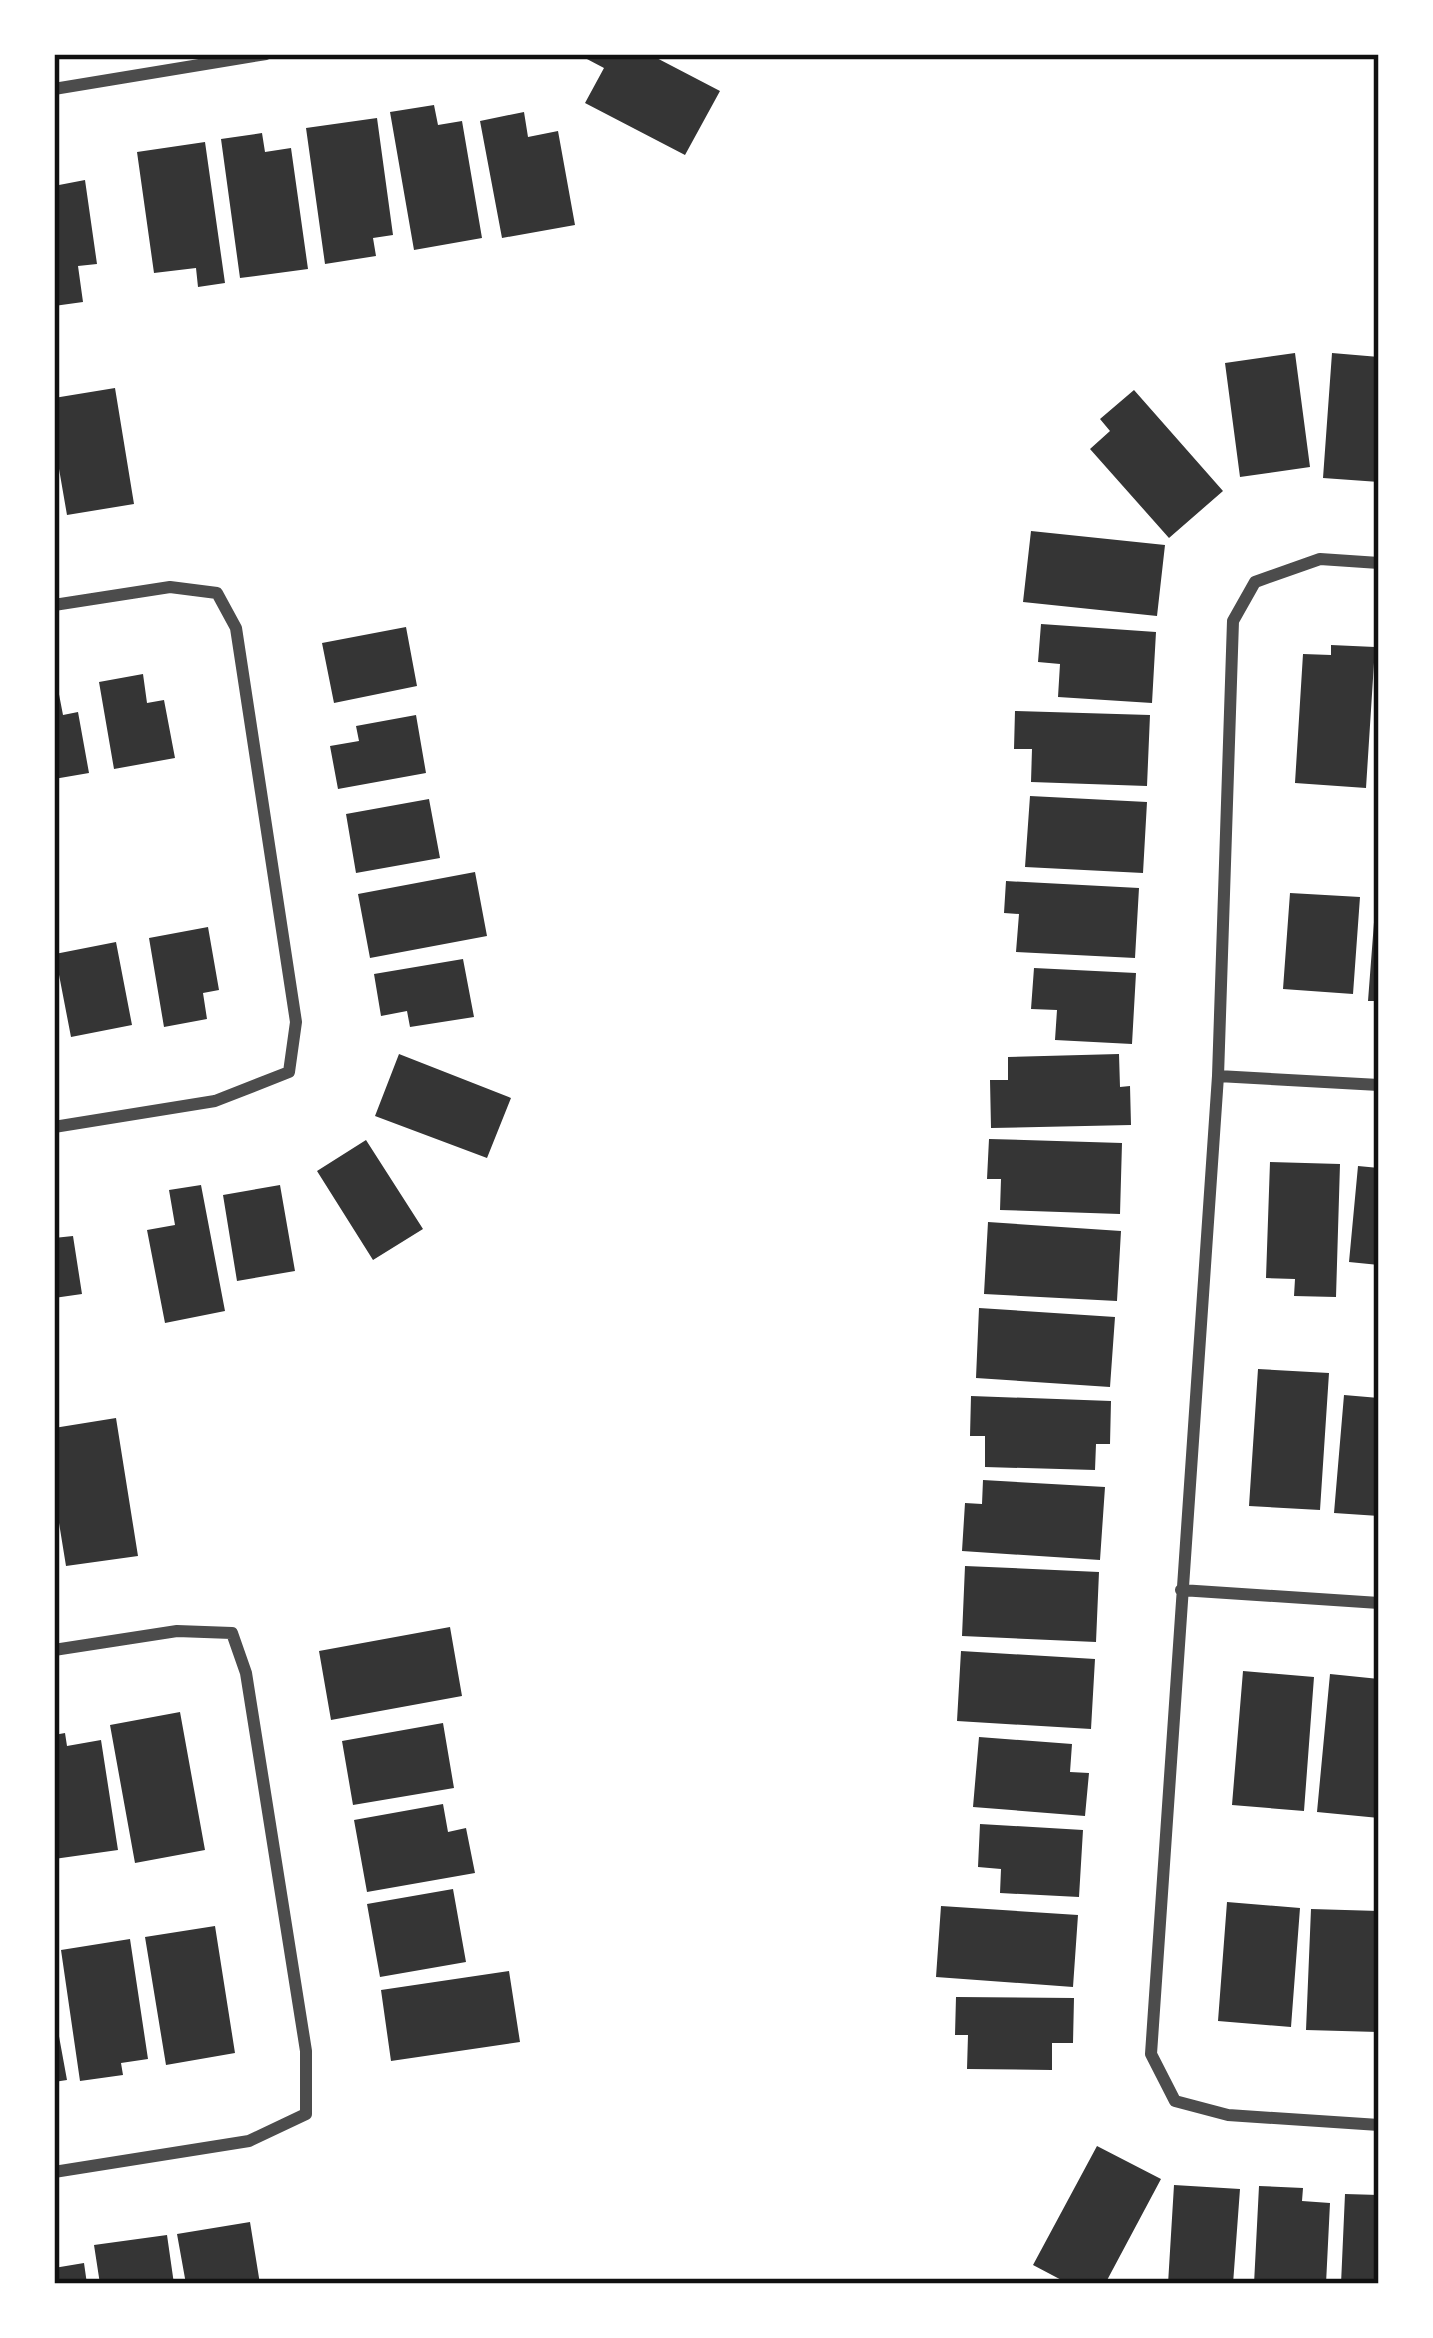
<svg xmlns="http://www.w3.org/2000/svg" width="1433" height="2338" font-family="'DM Sans',sans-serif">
<rect width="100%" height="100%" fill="#fff"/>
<path fill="#353535" d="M587,54h62l71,37 -35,64 -100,-52 19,-35 -19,-10z
M434,105l4,20 24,-4 20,117 -68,12 -24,-138z
M524,112l4,25 30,-6 17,94 -73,13 -22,-117z
M377,118l16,117 -20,3 3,18 -51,8 -19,-136z
M262,133l3,19 26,-4 17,121 -68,9 -19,-139z
M205,142l20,141 -27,4 -2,-19 -42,5 -17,-121z
M57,171l2,14 26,-5 12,84 -19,2 5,36 -29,4z
M1295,353l15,114 -70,10 -15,-114z
M1332,353l47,4v125l-56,-4z
M115,388l19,116 -67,11 -13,-75v-42z
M1134,390l89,101 -54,47 -79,-89 20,-18 -10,-12z
M1031,531l134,14 -8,71 -134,-14z
M1041,624l115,8 -4,71 -94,-6 2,-33 -22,-2z
M406,627l11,59 -83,17 -12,-60z
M1331,645l44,2 -9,141 -71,-5 8,-129 28,1z
M143,674l4,29 17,-3 11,58 -61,11 -15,-87z
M58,689l5,26 15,-3 11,61 -35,6v-89z
M1015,711l135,4 -3,71 -116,-4 1,-33h-18z
M416,715l10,58 -88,16 -8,-43 29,-5 -3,-15z
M1030,796l117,6 -4,71 -118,-6z
M429,799l11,59 -84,15 -10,-59z
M475,872l12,64 -117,22 -12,-64z
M1006,881l133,7 -4,70 -119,-6 3,-38 -15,-1z
M1290,893l70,4 -7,97 -70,-5z
M1376,896h3v105h-11z
M208,927l11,63 -16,3 4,26 -43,8 -15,-89z
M116,942l16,83 -61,12 -16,-83z
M463,959l11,58 -64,10 -3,-16 -26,5 -7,-42z
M1034,968l102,5 -4,71 -77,-4 2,-30 -26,-1z
M399,1054l112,44 -24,60 -112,-42z
M1119,1054l1,33 10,-1 1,39 -140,3 -1,-48h18v-23z
M989,1139l133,4 -2,71 -120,-4 1,-31h-14z
M366,1140l57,89 -50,31 -56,-89z
M1270,1162l70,2 -4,133 -42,-1 1,-17 -29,-1z
M1358,1166l21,2v97l-30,-3z
M201,1185l24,126 -60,12 -18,-93 28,-5 -6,-35z
M280,1185l15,86 -58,10 -14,-86z
M988,1222l133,9 -4,70 -133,-7z
M73,1236l9,58 -28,4v-60z
M979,1308l136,9 -5,70 -134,-9z
M1258,1369l71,4 -9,137 -71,-4z
M1344,1395l35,3v118l-45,-3z
M971,1396l140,5 -1,43h-14l-1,26 -110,-3v-31h-15z
M116,1418l22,138 -72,10 -12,-74v-64z
M983,1480l122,7 -5,73 -138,-9 3,-48 17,1z
M965,1566l134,6 -3,70 -134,-6z
M450,1627l12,69 -131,24 -12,-69z
M961,1651l134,8 -4,70 -134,-8z
M1243,1671l71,6 -10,134 -72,-6z
M1330,1674l49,5v139l-62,-6z
M180,1712l25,138 -70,13 -25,-138z
M443,1723l11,65 -101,17 -11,-64z
M65,1733l2,13 34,-6 17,110 -64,9v-124z
M979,1737l93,7 -2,28 19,1 -4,43 -112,-9z
M443,1804l5,28 18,-4 9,45 -108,19 -13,-72z
M980,1824l103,6 -4,67 -79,-4 1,-24 -23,-2z
M453,1889l13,73 -86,15 -13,-73z
M1227,1902l73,6 -9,119 -73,-6z
M941,1906l137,9 -5,72 -137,-10z
M1311,1909l68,2 -1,121 -72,-2z
M215,1926l20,127 -69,12 -21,-128z
M130,1939l18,120 -27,4 2,12 -43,6 -19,-131z
M509,1971l11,71 -129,19 -10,-71z
M956,1997l118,1 -1,45h-21v27l-85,-1 1,-34h-13z
M54,2009l13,71 -13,2z
M1097,2146l64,33 -56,105h-36l-36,-19z
M1174,2185l66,4 -7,95h-65z
M1259,2186l44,2 -1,13 28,2 -4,81h-72z
M1345,2194l34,1v89h-38z
M250,2222l10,62h-74l-9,-50z
M167,2235l7,49h-74l-6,-39z
M84,2263l3,21h-33v-16z"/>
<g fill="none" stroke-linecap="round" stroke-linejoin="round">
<path stroke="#4c4c4c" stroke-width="12" d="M54,89l212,-35
M1379,563l-59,-4 -65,23 -22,39 -15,455 -67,978 24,47 53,14 151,10
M54,605l116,-18 47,6 19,35 60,394 -7,50 -74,29 -161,26
M1218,1076l161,9
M1181,1590l198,13
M54,1650l123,-19 55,2 14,40 60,378v63l-57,27 -195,31"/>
</g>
<rect width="1433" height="2338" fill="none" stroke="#ffffff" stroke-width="114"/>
<rect x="57" y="57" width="1319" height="2224" fill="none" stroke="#111" stroke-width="4.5"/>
</svg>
